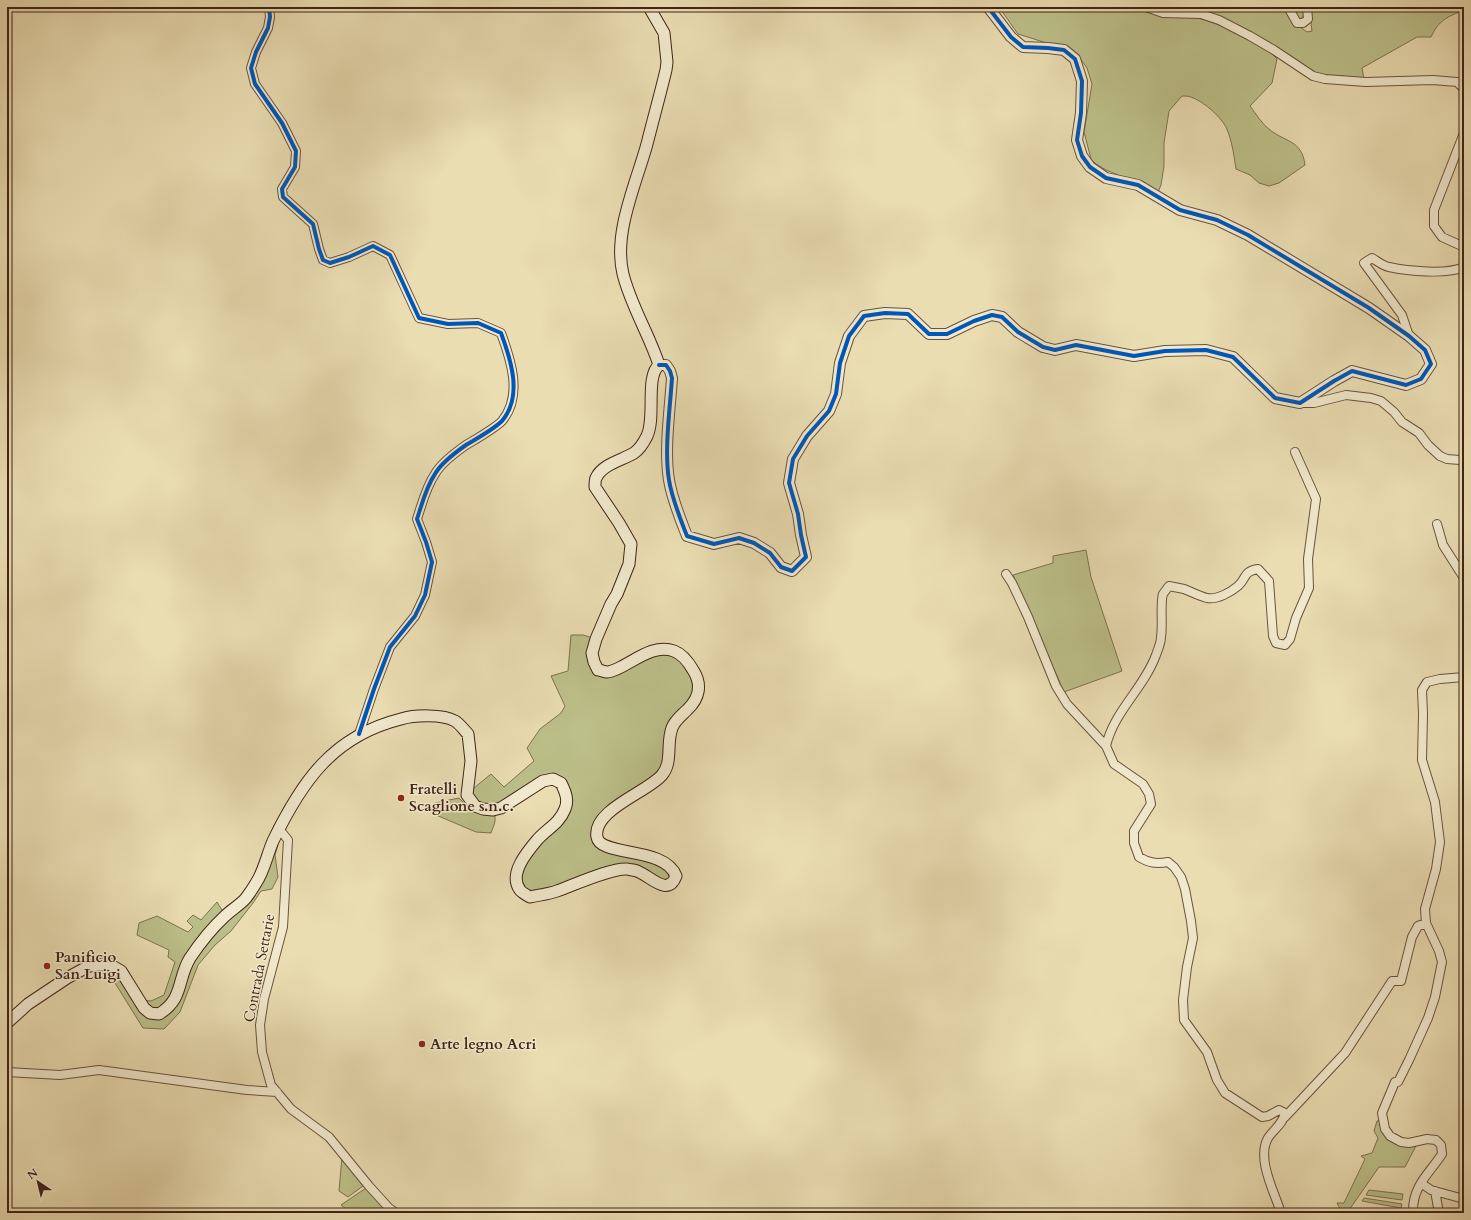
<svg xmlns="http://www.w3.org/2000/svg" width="1471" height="1220" font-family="Cardo,serif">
<rect width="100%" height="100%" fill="#eaddb2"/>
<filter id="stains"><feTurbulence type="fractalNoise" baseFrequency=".005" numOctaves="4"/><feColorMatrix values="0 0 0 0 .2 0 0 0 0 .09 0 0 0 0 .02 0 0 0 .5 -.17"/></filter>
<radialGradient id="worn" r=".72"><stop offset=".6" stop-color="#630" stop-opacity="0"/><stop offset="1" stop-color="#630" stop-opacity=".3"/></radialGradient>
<path fill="#bcbf89" stroke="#7e7250" d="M999,7h139c11,11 48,8 63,12 21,6 45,16 63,28 5,3 9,8 13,12l-5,24 -22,23c6,8 12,18 20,24 15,12 32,10 35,35l-26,18 -10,3 -10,-3 -9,-8 -14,-6c-2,-13 -4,-29 -10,-42 -6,-11 -23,-26 -35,-30 -3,-1 -6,-1 -9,-1l-13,15 -5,32v23l-3,19 -3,7 -9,-5 -5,-5h-9l-29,-12 -10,-6 -5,-5 -7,-27 8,-48 -5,-16 -10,-14 -7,-6 -17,-3 -35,-11z
M1152,7h133l11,17 11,8 5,-1 -3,-24h155v3c-17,7 -25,10 -33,27h-14l-55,31 2,11 -41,-4 -12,-4 -60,-39 -41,-19 -22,-2h-25z
M1291,7h13l-1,12 -4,1z
M1086,550l5,27 31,94 -58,21 -51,-117 40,-12v-7z
M571,635h12l13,4 2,31 43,-14 35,-4 23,37 -21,29 -10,47 -54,43 -17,31 77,31 -5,15 -44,-16 -70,23h-35l-2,-27 38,-41 11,-29 -14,-16 -39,22 -31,8 -15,-16 23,-19 13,13 30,-26 -7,-13 13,-19 21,-16 4,-7 -14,-30 17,-5z
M459,798c13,13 17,17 36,16v8l-4,11 -15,-1 -40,-17 -1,-12z
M273,841l5,4 -3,10 3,22 -6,12 -11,2 -8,12 -22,28 -16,14 -17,20 -18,47 -16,17 -21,-1 -28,-45 -11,-5 5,-14 31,36 11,1 13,-6 11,-33 -7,-5 1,-7 -32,-15 2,-12 18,-7 31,16 5,-5 -6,-6 6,-6 8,5 16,-18 8,13 20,-16z
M1383,1120l2,9 16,13 15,-2v6l-11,21h-26l-32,46h-9l2,-4 -3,-6h7l21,-44 -4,-3 11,-3 6,-15 -4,-7 3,-10z
M342,1157l21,29 -15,11 -9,-6z
M369,1186l20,22 -4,5h-34l-10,-8z
M1369,1190l34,4 -1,6 -36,-5z
M1364,1198l38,6 -1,4 -39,-7z"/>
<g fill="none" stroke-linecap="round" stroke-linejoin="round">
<defs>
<path id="minor" d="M269,7l1,10 -2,11 -12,24 -5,16 4,16 27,39 14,28 -1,16 -13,22 1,8 30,27 6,25 4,11 7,3 19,-6 24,-11 17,9 29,63 29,6 30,-1 23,10c10,27 22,63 1,88 -8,8 -26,18 -36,24 -10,7 -25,18 -31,29 -9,13 -13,30 -18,45l9,23 6,20 -7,33 -10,21 -25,31 -16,42 -15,45
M1146,7l17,6 38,1 18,6 31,16 24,14 39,26 12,3 41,3 67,-2 24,2 7,7
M1288,7l9,16h6l5,-4 -1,-12
M1464,133l-30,77v16l8,11 22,10
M1409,336l-7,-21 -38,-52 8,-5c5,3 11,8 17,9 18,4 58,8 75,0
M1300,403h14l32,-8 25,3 10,3 13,11 8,10 17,11 9,12 12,11 7,3 13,1 4,3
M1437,524l6,21 21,33
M1006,574l6,9 16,34 28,69 11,18 39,42 8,18 29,20 6,10 2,10 -17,27v12l5,14c10,6 17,7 29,5l6,5 7,10 4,12 6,32 2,17 -6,29 -4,33 1,20 23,32 10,28 8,13 37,24 6,-1 11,-6 6,3c-2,11 -11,16 -17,25 -12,21 7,55 13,75
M1464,602v4
M1106,746c8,-35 38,-58 50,-91 2,-6 5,-12 5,-18 2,-11 -1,-35 2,-43 2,-3 4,-5 6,-8 5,1 10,2 15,3 8,3 15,7 23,9 10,2 24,-6 31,-12 10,-9 4,-14 20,-17l11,12 4,55 3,7 9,2 5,-6 6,-21 13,-30 -1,-29 8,-60 -21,-47
M280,830l8,10 -5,87 -19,72 -4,26 2,27 9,33 20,24 38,28 40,49 20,22 7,5
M7,1072l53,3 39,-5 148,20 30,2
M1285,1117l60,-64 47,-72h9l11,-44 6,-11 8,-3
M1421,1183l10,7 33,9
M1435,1191l4,22
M1413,1213c-1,-27 16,-39 29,-59l-1,-9 -5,-5 -9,-1 -18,4 -8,-1 -11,-6 -5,-7 -3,-16 13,-31h3l11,-22 19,-42 7,-21 7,-35 -3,-11 -13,-28 -1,-14 11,-40 4,-27 -5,-40 -13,-42 1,-46 -1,-24 5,-8 13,-3 24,-2"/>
<path id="tertiary" d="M659,365h7l4,6 2,7c-2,31 -8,72 -3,102 3,19 11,38 18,56l27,8 25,-6 15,5 16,10 11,14 11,4 14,-14 -5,-22 -3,-21 -9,-31 4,-24 14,-23 22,-25 7,-17 4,-31 9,-27 15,-20 21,-3 23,1 21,20h18l27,-13 18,-6 10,2 16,15 25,15 12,3 21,-5 58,11 31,-5 41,-1 27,7 42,41 25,5 34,-22 18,-10 54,14 15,-6 10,-15 -6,-14 -16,-14 -40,-28 -121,-73 -31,-15 -37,-10 -42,-25 -32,-7 -16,-11 -8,-11 -5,-16 4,-27 1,-32 -7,-22 -11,-9 -16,-2 -25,-1 -12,-10 -23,-30"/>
<path id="secondary" d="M7,1023l21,-19 39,-26 22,-12 20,-2 12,7 23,37 6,5 9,1c25,-15 18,-35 31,-56 10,-15 22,-30 35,-42 6,-6 15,-11 21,-18 3,-4 7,-10 10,-15 8,-12 11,-28 17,-42 29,-60 60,-105 128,-122 13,-4 42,-5 54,2 5,3 9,9 13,13l3,27 -4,34 8,11 8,3 10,1 8,-2 42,-27 10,-2 8,4c4,8 8,17 4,26 -6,15 -17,19 -27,30 -11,13 -30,35 -18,51 2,3 7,5 10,7 9,-2 19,-3 27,-6 17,-6 54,-23 70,-22 4,1 9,1 12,3 12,5 29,25 37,4 -11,-30 -76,-19 -79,-39 -5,-27 51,-45 65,-62 11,-13 4,-31 10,-47 3,-8 9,-12 15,-18 13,-12 15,-26 6,-40 -4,-7 -11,-16 -19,-19 -19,-7 -37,8 -53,16 -4,2 -10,5 -14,5 -3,0 -6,-2 -9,-2l-4,-8 -2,-9 4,-14 15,-35 6,-10 12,-30 2,-20 -12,-21 -24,-36c0,-3 0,-7 1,-9 6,-14 27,-18 38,-25 6,-4 10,-11 13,-17 9,-19 -2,-59 12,-71 -10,-31 -28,-59 -36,-91 -10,-41 13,-90 24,-130 6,-24 13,-49 19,-74l1,-8 -3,-29 -15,-26"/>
</defs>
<use href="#minor" stroke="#6b523e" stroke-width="10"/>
<use href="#tertiary" stroke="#6b523e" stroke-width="12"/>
<use href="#secondary" stroke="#412418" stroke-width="13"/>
<use href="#minor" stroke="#f1e9cd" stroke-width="8"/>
<use href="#tertiary" stroke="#f1e9cd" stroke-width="10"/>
<use href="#secondary" stroke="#f1e9cd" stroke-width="11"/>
<defs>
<path id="cycleway" d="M269,7l1,10 -2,11 -12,24 -5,16 4,16 27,39 14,28 -1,16 -13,22 1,8 30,27 6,25 4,11 7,3 19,-6 24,-11 17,9 29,63 29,6 30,-1 23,10c10,27 22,63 1,88 -8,8 -26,18 -36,24 -10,7 -25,18 -31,29 -9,13 -13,30 -18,45l9,23 6,20 -7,33 -10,21 -25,31 -16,42 -15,45
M659,365h7l4,6 2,7c-2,31 -8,72 -3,102 3,19 11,38 18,56l27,8 25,-6 15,5 16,10 11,14 11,4 14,-14 -5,-22 -3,-21 -9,-31 4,-24 14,-23 22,-25 7,-17 4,-31 9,-27 15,-20 21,-3 23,1 21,20h18l27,-13 18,-6 10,2 16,15 25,15 12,3 21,-5 58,11 31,-5 41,-1 27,7 42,41 25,5 34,-22 18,-10 54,14 15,-6 10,-15 -6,-14 -16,-14 -40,-28 -121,-73 -31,-15 -37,-10 -42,-25 -32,-7 -16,-11 -8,-11 -5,-16 4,-27 1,-32 -7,-22 -11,-9 -16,-2 -25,-1 -12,-10 -23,-30"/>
</defs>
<use href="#cycleway" stroke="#f1e9cd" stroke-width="6"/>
<use href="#cycleway" stroke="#0057b8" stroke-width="4"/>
</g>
<g fill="#8f2418" stroke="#f1e9cd" stroke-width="1.5">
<circle cx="401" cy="798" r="4"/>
<circle cx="47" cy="966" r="4"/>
<circle cx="422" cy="1044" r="4"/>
</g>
<g text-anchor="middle" stroke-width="3" stroke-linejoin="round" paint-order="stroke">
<g font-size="15" font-weight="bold" fill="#412418" stroke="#f1e9cd" text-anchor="start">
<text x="409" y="794">Fratelli<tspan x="409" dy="17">Scaglione s.n.c.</tspan></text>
<text x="55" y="962">Panificio<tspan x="55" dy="17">San Luigi</tspan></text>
<text x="430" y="1049">Arte legno Acri</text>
</g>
<g font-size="15" fill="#412418" stroke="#f1e9cd">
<text transform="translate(259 968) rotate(-79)" y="5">Contrada Settarie</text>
</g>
</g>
<rect width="1471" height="1220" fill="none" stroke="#eaddb2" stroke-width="24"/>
<rect x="8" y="8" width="1455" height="1204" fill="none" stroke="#412418" stroke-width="2"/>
<rect x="12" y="12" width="1447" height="1196" fill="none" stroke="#412418"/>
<g transform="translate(38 1182) rotate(325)" stroke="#f1e9cd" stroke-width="3" paint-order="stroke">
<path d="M0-3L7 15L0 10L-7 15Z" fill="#412418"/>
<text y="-6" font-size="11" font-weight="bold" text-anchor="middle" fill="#412418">N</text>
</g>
<rect width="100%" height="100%" filter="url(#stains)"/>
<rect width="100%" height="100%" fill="url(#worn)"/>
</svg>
